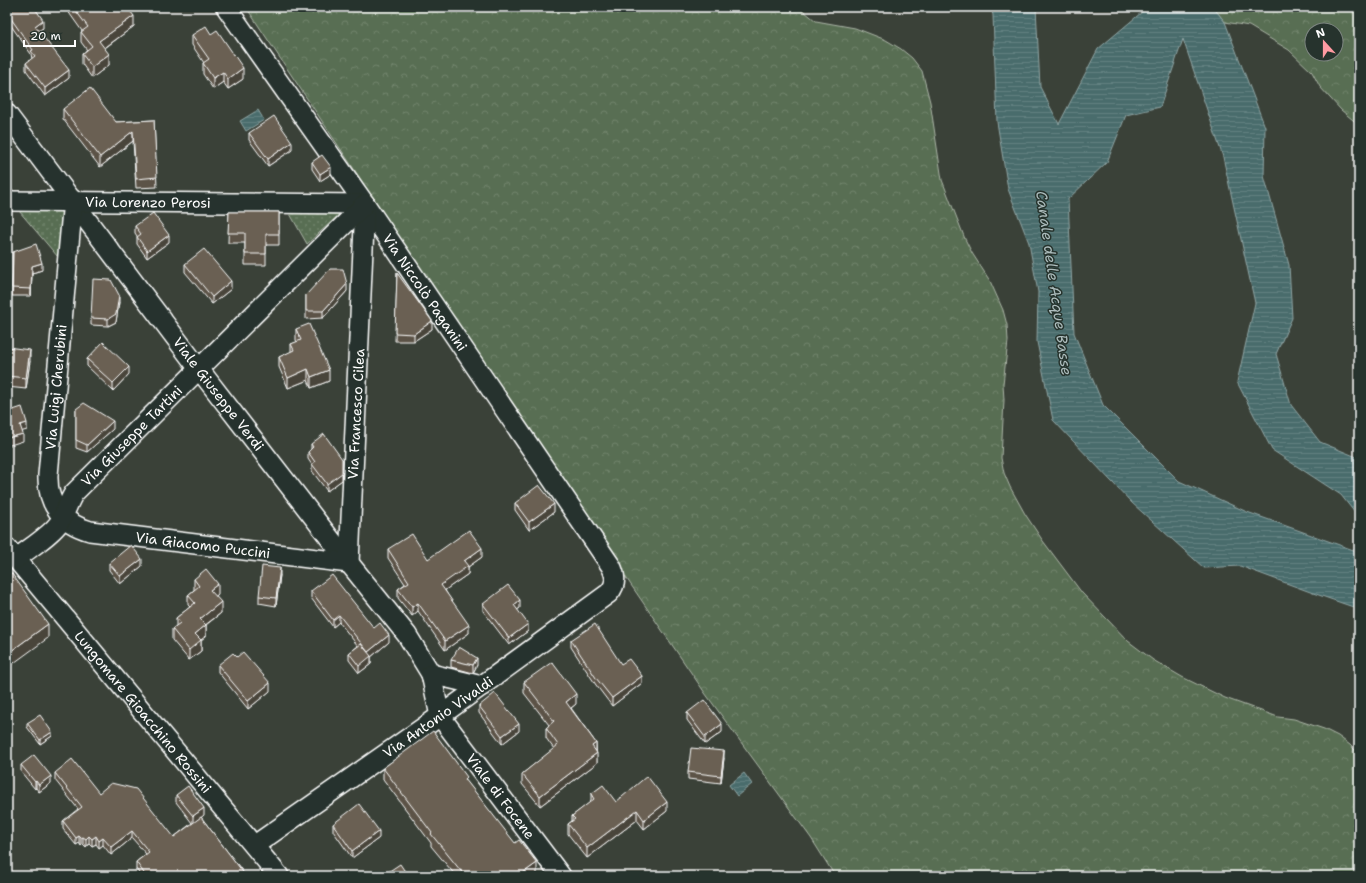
<svg xmlns="http://www.w3.org/2000/svg" width="1366" height="883" font-family="'Shantell Sans',sans-serif">
<defs>
<pattern id="grass-dots" width="8" height="8" patternUnits="userSpaceOnUse"><rect width="8" height="8" fill="#586e52"/><path d="M2 2h.1M6 6h.1" fill="none" stroke="#71846c" stroke-width="1.8" stroke-linecap="round"/></pattern>
<pattern id="forest-crowns" width="20" height="18" patternUnits="userSpaceOnUse"><rect width="20" height="18" fill="#586e52"/><path d="M2 6a3 3 0 1 1 6 0M12 15a3 3 0 1 1 6 0" fill="none" stroke="#71846c"/></pattern>
<pattern id="water-rules" width="6" height="5" patternUnits="userSpaceOnUse"><rect width="6" height="5" fill="#486c6c"/><path d="M0 2.5h6" fill="none" stroke="#638282"/></pattern>
</defs>
<rect width="100%" height="100%" fill="#3a4138"/>
<filter id="ink" filterUnits="userSpaceOnUse"><feTurbulence type="fractalNoise" baseFrequency=".025" numOctaves="2"/><feDisplacementMap in="SourceGraphic" scale="8" xChannelSelector="R" yChannelSelector="G"/><feConvolveMatrix kernelMatrix="1 2 1 2 8 2 1 2 1" color-interpolation-filters="sRGB"/></filter>
<g filter="url(#ink)">
<path fill="url(#grass-dots)" stroke="#acb6a8" d="M19,211h44l-5,46z
M289,212h53l-35,32z"/>
<path fill="url(#forest-crowns)" stroke="#acb6a8" fill-rule="evenodd" d="M246,7h553l17,14 39,7 31,12 15,9 11,9 10,13 8,31 12,78 23,59 7,14 18,28 13,29 4,15 1,16 -5,43 1,16 -3,58 3,15 6,14 15,27 18,27 39,52 46,48 25,19 29,17 43,21 53,19 16,2 30,10 14,7 12,9 9,9v122h-524l-24,-38 -106,-145 -74,-108z
M1213,7h146v118l-18,-15 -21,-23 -8,-15 -23,-22 -40,-24 -24,-4zM1312,30h24v24h-24z"/>
<path fill="url(#water-rules)" stroke="#91a7a7" d="M991,7h45l4,80 19,37 39,-75 50,-42h65l12,15 40,105 -1,49 25,89 3,53 -16,36 15,51 29,37 39,16v60l-18,-23 -69,-45 -35,-68 18,-79 -32,-146 -40,-118 -23,68 -34,8 -19,47 -39,37 6,134 29,72 76,76 68,31 112,40v57l-46,-16 -73,-27 -36,2 -72,-65 -79,-83 -16,-78 1,-50 -9,-49 -21,-54 -11,-67 -4,-107z
M258,110l6,10 -18,11 -6,-10z
M744,773l8,11 -15,12 -8,-11z"/>
<g fill="none" stroke-linecap="round" stroke-linejoin="round">
<defs>
<g id="minor">
<path id="s1" d="M226,7l139,197 246,362c5,10 6,18 -2,27l-169,123 -185,129"/>
<path id="s2" d="M7,114l192,255 150,194 58,72 24,39"/>
<path id="s3" d="M7,201l358,3 -16,359 -259,-32c-28,-8 -43,-26 -42,-56l25,-275"/>
<path id="s4" d="M7,548l272,328"/>
<path id="s5" d="M16,559c12,-10 35,-24 43,-36 6,-9 9,-21 15,-30l291,-289"/>
<path id="s6" d="M482,686l-51,-12 9,42 121,160"/>
</g>
</defs>
<use href="#minor" stroke="#fff" stroke-width="22"/>
<use href="#minor" stroke="#26332d" stroke-width="19"/>
</g>
<path fill="#5b5347" stroke="#fff" d="M65,7h62l7,19 -29,22 4,17 -17,13 -10,-14v-10l5,-4 -6,-8v-10l1,-1z
M7,12l36,16 -4,3 30,47 -24,18 -19,-26v-7l6,-4 -1,-5 -24,-34z
M192,35l51,44 -15,10 -5,-7 -10,7 -10,-15v-11h1l-12,-18z
M63,109l53,13 38,-2 3,67 -21,1 -3,-47 -33,26 -37,-48z
M249,133l43,17 -24,16 -19,-26z
M312,162l19,12 -11,7 -8,-12z
M229,212h50v33h-13v20h-21v-22h-17z
M135,226l34,16 -22,16 -10,-14v-8l-2,-3z
M13,252l29,18 -10,3 -1,23h-19z
M185,264l46,25 -19,15 -27,-32z
M397,273l35,56 -18,12h-19z
M347,291l-24,27 -17,1v-24z
M119,302l-3,20 -8,4 -17,-1v-7z
M296,329l33,52 -18,7 -3,-8 -20,8 -9,-21v-10l12,-5v-8l6,-2 -1,-2z
M7,347l23,14 -4,28 -19,-2z
M87,359l42,15 -16,17 -26,-25z
M76,409l37,20 -26,23 -11,-4z
M311,444l31,22v14l-15,11 -15,-20v-6l-4,-6v-7l3,-3z
M515,503l39,9 -25,18 -14,-20z
M388,549l40,10 54,-2 -14,10v7l-23,16 24,43 -24,17 -27,-39 -6,5 -14,-18v-9l7,-5 -17,-26z
M109,563l33,3 -22,18 -11,-14z
M280,575l-4,31 -17,-3v-7z
M194,579l24,15 -2,2 5,17 -15,12v11l-5,4v11l-12,9 -17,-20v-11l4,-3v-8l14,-11 -2,-2v-10l6,-5z
M311,591l63,37 15,14 -18,15v7l-12,9 -10,-13v-7l9,-7 -19,-24 -6,5 -22,-29z
M483,604l37,4 -3,2 11,21 -19,14 -26,-34z
M571,640l50,24 21,19 -30,23 -16,-21 -25,-38z
M237,657l33,34 -22,18 -30,-37v-7z
M451,660l26,5 -4,8 -22,-6z
M524,682l52,22 -5,4 25,35 1,20 -57,43 -18,-22v-10l32,-25 -8,-11v-10l3,-3 -25,-32z
M479,706l40,25 -17,13 -23,-31z
M687,713l35,19 -17,12 -18,-24z
M27,723l25,13 -12,8 -13,-17z
M724,758l-3,25 -33,-4v-7z
M21,765l30,18 -12,9 -3,-4 -1,1 -14,-17z
M383,768l84,14 70,92 -2,2h-79l-25,-30v-3l-48,-64z
M55,773l44,20 75,44 18,-14 -16,-21v-7l28,20 -3,2 45,59h-105l-5,-7v-7l10,-8 -14,-16 -21,17 -8,-10 -4,3 -3,-4 -4,2 -3,-3 -3,4 -3,-3 -2,2 -2,-3 -3,2 -13,-16v-8l15,-12 -23,-29z
M591,794l25,8 51,9 -23,18 -7,-9 -50,38 -19,-24v-10l4,-3v-5l19,-14z
M333,824l46,14 -27,20 -19,-27z"/>
<path fill="#4a443a" stroke="#fff" d="M134,16v10l-35,26v-11z
M43,20v8l-8,5v-7z
M109,54v11l-17,13v-11z
M243,68v11l-15,10v-10z
M69,70v8l-24,18v-8z
M223,72v10l-10,7v-11z
M133,131v10l-33,26v-10z
M292,142v8l-24,16v-7z
M331,167v7l-11,7v-7z
M169,235v7l-22,16v-7z
M42,263v7l-10,3 -1,23 1,-30z
M231,281v8l-19,15v-7z
M347,284v7l-24,27v-7z
M119,295v7l-3,20 -8,4v-7z
M432,321v8l-18,12v-7z
M30,350v11l-4,28v-11z
M129,367v7l-16,17v-8z
M308,369v11l-20,8v-10z
M329,370v11l-18,7v-11z
M113,421v8l-26,23v-7z
M27,423v7l-7,2v-7z
M23,434v7l-16,5v-8z
M342,459v21l-15,11v-7z
M554,504v8l-25,18v-8z
M482,548v9l-14,10v7l-27,19v-8l23,-24z
M142,559v7l-22,18v-8z
M280,568v7l-4,31v-8z
M218,584v10l-8,7v-11z
M520,600v8l-6,4v-7z
M221,602v11l-21,16v-10z
M418,603v8l-6,5v-9z
M339,615v7l-6,5v-7z
M48,624v14l-41,30v-14z
M528,624v7l-19,14v-7z
M206,625v11l-5,4v11l-12,9v-10l6,-16z
M469,625v8l-24,17v-9z
M389,635v7l-18,15v7l-12,9v-7l9,-14z
M477,658v7l-4,8v-8z
M642,676v7l-30,23v-8z
M270,683v8l-22,18v-8z
M576,694v10l-10,8v-10z
M519,724v7l-17,13v-8z
M722,724v8l-17,12v-7z
M52,732v4l-12,8v-4z
M596,743v10l-4,-7z
M724,751v7l-3,25v-7z
M597,753v10l-57,43v-10z
M51,776v7l-12,9v-7z
M36,781v7l-1,1v-7z
M667,802v9l-23,18v-9z
M204,808v7l-11,9v-8z
M637,810v10l-50,38v-10z
M132,831v7l-21,17v-8z
M379,831v7l-27,20v-7z
M79,836v7l-3,2v-7z
M89,836v7l-3,4v-8z
M96,836v8l-4,2v-7z
M83,837v7l-2,2v-8z
M103,838v7l-4,3v-7z
M537,863v11l-2,2h-12v-3z"/>
<path fill="#6a6153" stroke="#fff" d="M14,7h20l9,13 -8,6 34,44 -24,18 -19,-25 9,-7 -4,-5 2,-1 -26,-37v-1z
M73,7h54l7,9 -35,25 10,13 -17,13 -10,-13 10,-8 -11,-14 7,-5z
M206,26l5,8 6,-4 26,38 -15,11 -5,-7 -10,6 -10,-15 6,-4 -17,-24z
M90,88l26,34 38,-2 3,57 -21,2 -3,-48 -33,26 -37,-48z
M274,116l18,26 -24,17 -19,-26z
M322,155l9,12 -11,7 -8,-12z
M229,212h50v22h-13v20h-21v-21h-17z
M153,213l16,22 -22,16 -10,-14 4,-3 -6,-8z
M36,244l6,19 -10,3 -1,23 -19,-1 1,-36z
M204,249l27,32 -19,16 -27,-33z
M330,269h13l4,15 -24,27h-17v-16z
M397,273l35,48 -18,13 -19,-1z
M93,279l18,1 8,15 -3,19 -8,5 -17,-1z
M309,324l20,46 -18,7 -3,-8 -20,9 -9,-21 15,-7 -3,-6 10,-4 -5,-11z
M103,342l26,25 -16,16 -26,-24z
M7,347l23,3 -4,28 -19,-2z
M84,403l29,18 -26,24 -11,-5v-31z
M22,407l5,16 -7,2 3,9 -16,4v-26z
M324,434l18,25v14l-15,11 -15,-20 3,-2 -7,-10 5,-5 -2,-3z
M539,485l15,19 -25,18 -14,-19z
M469,530l13,18 -18,13 4,5 -27,19 28,40 -24,16 -27,-38 -6,4 -14,-18 11,-7 -21,-33 24,-15 16,25z
M131,545l11,14 -22,17 -11,-13z
M262,566l18,2 -4,30 -17,-2z
M7,567l41,57 -41,30z
M206,569l12,15 -8,6 11,12 -21,17 6,6 -11,9 6,6 -12,10 -17,-21 8,-6 -4,-5 19,-15 -7,-8 11,-9 -5,-7z
M332,575l42,53 6,-5 9,12 -21,17 -29,-37 -6,5 -22,-29z
M508,585l12,15 -6,5 14,19 -19,14 -26,-34z
M595,624l26,40 8,-5 13,17 -30,22 -16,-20 -25,-38z
M361,644l10,12 -12,10 -10,-13z
M459,647l18,11 -4,7 -22,-5z
M243,652l27,31 -22,18 -30,-36 15,-12 4,4z
M552,662l24,32 -10,8 30,41 -4,3 5,7 -57,43 -18,-22 36,-29 -12,-17 8,-7 -30,-39z
M495,693l24,31 -17,12 -23,-30z
M704,700l18,24 -17,13 -18,-24z
M40,715l12,17 -12,8 -13,-17z
M433,731l34,46 -2,2 50,64 4,-3 18,23 -14,10 3,3h-61l-34,-42 1,-1 -49,-65z
M691,748l33,3 -3,25 -33,-4z
M34,755l17,21 -12,9 -3,-4 -1,1 -14,-17z
M72,759l27,34 12,-10 25,6 38,48 27,-20 45,59h-100l-10,-14 13,-10 -17,-21 -21,16 -8,-9 -4,3 -3,-5 -4,3 -3,-3 -3,3 -3,-2 -2,1 -2,-2 -3,2 -13,-17 19,-14 -27,-34z
M647,776l20,26 -23,18 -7,-10 -50,38 -19,-24 7,-5 -3,-3 22,-17 -3,-5 12,-9 13,17z
M188,786l16,22 -11,8 -17,-21z
M359,804l20,27 -27,20 -19,-27z
M400,864l8,12h-26z"/>
</g>
<g text-anchor="middle" stroke-width="3" stroke-linejoin="round" paint-order="stroke">
<g font-size="14" fill="#fff" stroke="#26332d">
<text dy="5" stroke="none"><textPath href="#s3" startOffset="141">Via Lorenzo Perosi</textPath></text>
<text dy="5" stroke="none"><textPath href="#s1" startOffset="348">Via Niccolò Paganini</textPath></text>
<text dy="5" stroke="none"><textPath href="#s3" startOffset="1143">Via Luigi Cherubini</textPath></text>
<text dy="5" stroke="none"><textPath href="#s2" startOffset="351">Viale Giuseppe Verdi</textPath></text>
<text transform="translate(356 414) rotate(-87)" y="5">Via Francesco Cilea</text>
<text dy="5" stroke="none"><textPath href="#s5" startOffset="171">Via Giuseppe Tartini</textPath></text>
<text transform="translate(203 545) rotate(7)" y="5">Via Giacomo Puccini</text>
<text dy="5" stroke="none"><textPath href="#s4" startOffset="213">Lungomare Gioacchino Rossini</textPath></text>
<text transform="translate(438 717) rotate(-35)" y="5">Via Antonio Vivaldi</text>
<text dy="5" stroke="none"><textPath href="#s6" startOffset="196">Viale di Focene</textPath></text>
</g>
<g font-size="15" font-style="italic" fill="#adbdbd" stroke="#26332d">
<text transform="translate(1054 283) rotate(82)" y="5">Canale delle Acque Basse</text>
</g>
</g>
<rect width="1366" height="883" fill="none" stroke="#26332d" stroke-width="24"/>
<rect x="12" y="12" width="1342" height="859" fill="none" stroke="#fff" stroke-width="1.5" filter="url(#ink)"/>
<g transform="translate(1324 42) rotate(339)"><circle r="19" fill="#26332d" stroke="#7d8581"/>
<path d="M0-3L7 15L0 10L-7 15Z" fill="#ff9aa2"/>
<text y="-6" font-size="11" font-weight="bold" text-anchor="middle" fill="#ffffff">N</text>
</g>
<path d="M24 40v6h51v-6" fill="none" stroke="#ffffff" stroke-width="2"/>
<text x="30" y="40" font-size="12" fill="#ffffff" stroke="#26332d" stroke-width="3" paint-order="stroke">20 m</text>
</svg>
